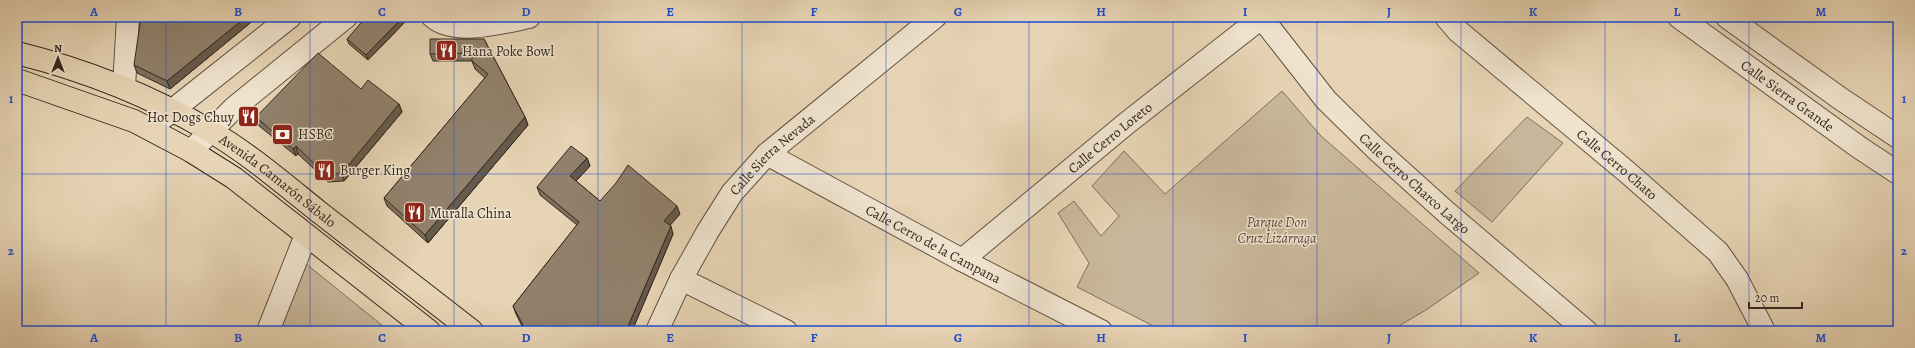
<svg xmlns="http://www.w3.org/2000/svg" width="1915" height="348" font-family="Alegreya,serif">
<rect width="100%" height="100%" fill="#e7d4b4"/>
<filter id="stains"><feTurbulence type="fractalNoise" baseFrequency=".005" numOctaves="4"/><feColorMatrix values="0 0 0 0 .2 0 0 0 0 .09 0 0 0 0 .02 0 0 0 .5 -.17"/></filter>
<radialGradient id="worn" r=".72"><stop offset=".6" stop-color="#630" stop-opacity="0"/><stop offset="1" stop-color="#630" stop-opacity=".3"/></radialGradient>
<path fill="#c9b79b" stroke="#7e6f5d" d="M1282,91l39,45 158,137 -53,37 -36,21h-227l-86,-44 12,-24 -31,-50 16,-12 27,35 18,-20 -27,-30 32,-35 41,43z
M1527,117l36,26 -71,79 -37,-31z
M305,263l84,68h-111z"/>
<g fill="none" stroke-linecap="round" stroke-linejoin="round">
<defs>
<g id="minor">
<path d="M433,17c22,19 71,5 96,0"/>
<path id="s1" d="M1261,17l65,83 49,48 71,64 140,119"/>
<path id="s2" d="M1446,17l12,14 169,141 91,80 19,27 27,52"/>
<path id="s3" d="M1679,17l181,131 38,25"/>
<path d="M1727,17l114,82 57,38"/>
<path d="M124,87l4,-70"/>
<path d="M150,128l140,-111"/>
<path d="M191,151l44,-44 111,-90"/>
<path id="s4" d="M767,154l195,106 139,71"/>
<path id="s5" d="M962,260l165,-137 134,-105"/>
<path d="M681,279l105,52"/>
<path d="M268,331l38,-96"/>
<path id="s6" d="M657,331l24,-52 27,-48 24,-38 35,-39 168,-137"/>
</g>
<g id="major">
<path id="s7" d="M17,53c68,17 132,42 193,78 38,22 74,53 109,81 51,40 102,79 153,119"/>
<path d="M17,80l117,41 57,30 43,27 195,153"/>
</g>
</defs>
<use href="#minor" stroke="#615244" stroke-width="24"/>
<use href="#major" stroke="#34271f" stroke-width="24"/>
<use href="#minor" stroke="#efe3ce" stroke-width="22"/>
<use href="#major" stroke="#e7d4b4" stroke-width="22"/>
</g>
<path fill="#7d6f5d" stroke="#34271f" d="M403,17l2,5 -37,38 -19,-16 -2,-5z
M255,19l-85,70 -33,-16 -3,-8z
M484,39l41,78 3,8 -100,118 -41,-37 -3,-8 101,-120 -10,-9 -3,-8h-39l-3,-7z
M361,89l38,15 3,8 -58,69 -16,1 -30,-28 -2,2 -38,-31 -2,-8z
M587,158l3,8 -14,15 24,20 80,13 -10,11 3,9 -41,97h-111l2,-3 -7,-14 -3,-8 64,-81 -37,-30 -3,-8z"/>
<path fill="#665a4c" stroke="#34271f" d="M246,17h9v2l-85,70 -3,-8z
M403,17l2,5 -37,38 -2,-5z
M399,104l3,8 -58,69 -2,-8z
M525,117l3,8 -100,118 -3,-8z
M296,146l2,8 -2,2 -3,-7z
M587,158l3,8 -17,18 -3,-8z
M677,206l3,8 -13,15 -3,-8z
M671,226l2,8 -41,97h-6z"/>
<path fill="#91816c" stroke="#34271f" d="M141,17h105l-79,64 -33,-16z
M366,17h37l-37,38 -19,-16z
M430,39h54l41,78 -100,118 -41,-37 104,-124 -16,-13v-8l-42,1z
M318,53l43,36 7,-9 31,24 -57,69 -16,2 -30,-29 -3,3 -37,-32z
M571,146l16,12 -17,18 30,25 16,-18 12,-18 49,41 -13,15 7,5 -45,105h-105l3,-4 -11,-21 66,-84 -42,-35z
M669,328l8,3h-9z
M704,328l6,3h-8z"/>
<path fill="none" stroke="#1d4ed8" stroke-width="1" stroke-opacity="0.55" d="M166,17v314M310,17v314M454,17v314M598,17v314M742,17v314M886,17v314M1029,17v314M1173,17v314M1317,17v314M1461,17v314M1605,17v314M1749,17v314M17,174h1881"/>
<defs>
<symbol id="restaurant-square" viewBox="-11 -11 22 22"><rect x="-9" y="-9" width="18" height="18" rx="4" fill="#8f2418" stroke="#efe3ce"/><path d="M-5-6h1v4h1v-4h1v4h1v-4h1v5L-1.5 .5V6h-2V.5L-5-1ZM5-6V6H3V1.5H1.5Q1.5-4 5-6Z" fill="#fff"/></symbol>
<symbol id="bank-square" viewBox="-11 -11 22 22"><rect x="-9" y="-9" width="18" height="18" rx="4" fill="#8f2418" stroke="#efe3ce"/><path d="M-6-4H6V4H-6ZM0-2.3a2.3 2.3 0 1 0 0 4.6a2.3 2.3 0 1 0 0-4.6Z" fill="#fff"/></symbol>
</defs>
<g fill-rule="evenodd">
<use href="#restaurant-square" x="434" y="38" width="25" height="25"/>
<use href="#restaurant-square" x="236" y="104" width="25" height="25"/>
<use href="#bank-square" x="270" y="122" width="25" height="25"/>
<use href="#restaurant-square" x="312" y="158" width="25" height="25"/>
<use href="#restaurant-square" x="402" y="200" width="25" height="25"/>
</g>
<g text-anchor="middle" stroke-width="3" stroke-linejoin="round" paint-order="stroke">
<g font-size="14" fill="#34271f" stroke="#efe3ce" text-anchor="start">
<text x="462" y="56">Hana Poke Bowl</text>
<text x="234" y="122" text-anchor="end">Hot Dogs Chuy</text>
<text x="298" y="139">HSBC</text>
<text x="340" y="175">Burger King</text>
<text x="430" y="218">Muralla China</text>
</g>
<g font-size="14" fill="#34271f" stroke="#efe3ce">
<text dy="5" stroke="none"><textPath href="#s3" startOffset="134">Calle Sierra Grande</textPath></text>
<text dy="5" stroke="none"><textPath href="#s5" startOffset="192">Calle Cerro Loreto</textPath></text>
<text dy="5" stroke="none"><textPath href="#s6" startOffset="213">Calle Sierra Nevada</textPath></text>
<text dy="5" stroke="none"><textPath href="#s2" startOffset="226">Calle Cerro Chato</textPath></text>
<text dy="5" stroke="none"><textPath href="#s7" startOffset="293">Avenida Camarón Sábalo</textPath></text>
<text dy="5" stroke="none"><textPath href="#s1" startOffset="227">Calle Cerro Charco Largo</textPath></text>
<text dy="5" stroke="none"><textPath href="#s4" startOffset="189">Calle Cerro de la Campana</textPath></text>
</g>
<g font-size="14" font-style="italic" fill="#594b3e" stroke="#efe3ce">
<text x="1277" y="227">Parque Don<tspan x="1277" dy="16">Cruz Lizárraga</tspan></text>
</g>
</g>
<rect width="1915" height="348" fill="none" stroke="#e7d4b4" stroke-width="44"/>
<g transform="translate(58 58)" stroke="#efe3ce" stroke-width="3" paint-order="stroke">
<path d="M0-3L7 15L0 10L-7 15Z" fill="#34271f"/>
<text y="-6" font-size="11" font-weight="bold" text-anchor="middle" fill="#34271f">N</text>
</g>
<path d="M1749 302v6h53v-6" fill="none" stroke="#34271f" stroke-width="2"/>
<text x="1755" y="302" font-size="12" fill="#34271f" stroke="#efe3ce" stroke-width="3" paint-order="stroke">20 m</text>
<rect x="22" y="22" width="1871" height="304" fill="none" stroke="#1d4ed8" stroke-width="1.5"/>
<g font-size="13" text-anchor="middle" font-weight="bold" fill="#1d4ed8">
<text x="94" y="16">A</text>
<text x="238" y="16">B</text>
<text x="382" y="16">C</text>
<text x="526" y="16">D</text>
<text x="670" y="16">E</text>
<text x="814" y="16">F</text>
<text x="958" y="16">G</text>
<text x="1101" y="16">H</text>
<text x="1245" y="16">I</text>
<text x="1389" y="16">J</text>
<text x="1533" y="16">K</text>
<text x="1677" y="16">L</text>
<text x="1821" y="16">M</text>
<text x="11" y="103">1</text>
<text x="1904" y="103">1</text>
<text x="11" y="255">2</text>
<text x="1904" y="255">2</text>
<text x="94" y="342">A</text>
<text x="238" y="342">B</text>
<text x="382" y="342">C</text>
<text x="526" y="342">D</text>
<text x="670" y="342">E</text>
<text x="814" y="342">F</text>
<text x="958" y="342">G</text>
<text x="1101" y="342">H</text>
<text x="1245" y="342">I</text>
<text x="1389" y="342">J</text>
<text x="1533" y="342">K</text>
<text x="1677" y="342">L</text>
<text x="1821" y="342">M</text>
</g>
<rect width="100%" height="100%" filter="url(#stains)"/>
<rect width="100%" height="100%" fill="url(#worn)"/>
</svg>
